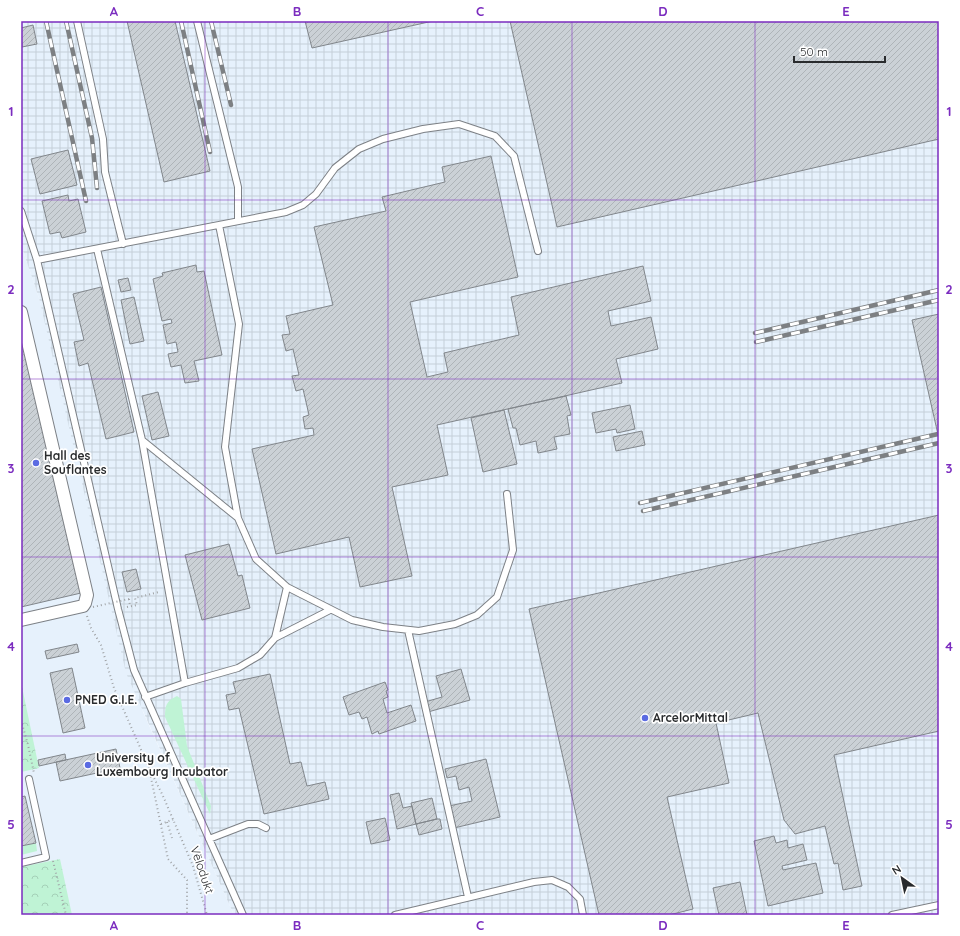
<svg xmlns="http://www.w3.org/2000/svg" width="960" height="936" font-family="Quicksand,sans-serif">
<defs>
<pattern id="industrial-grid" width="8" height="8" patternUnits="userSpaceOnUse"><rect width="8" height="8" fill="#e6f1fc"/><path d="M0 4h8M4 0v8" fill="none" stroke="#c5cfd8"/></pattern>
<pattern id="park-crowns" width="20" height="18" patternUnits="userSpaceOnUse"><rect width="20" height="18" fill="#bff3d5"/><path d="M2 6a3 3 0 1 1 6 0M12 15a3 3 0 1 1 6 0" fill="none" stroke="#a4d0b7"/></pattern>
<pattern id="building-hatch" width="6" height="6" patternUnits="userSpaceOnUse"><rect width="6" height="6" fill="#cbd1d6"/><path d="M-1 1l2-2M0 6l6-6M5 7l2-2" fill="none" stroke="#aeb4b8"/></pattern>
</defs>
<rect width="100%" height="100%" fill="#f8fbff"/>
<path fill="#e6f1fc" d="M21,245l18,53 104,414 91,203h-213z"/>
<path fill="url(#industrial-grid)" d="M21,21h918v894h-705l-108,-242 -87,-375 -18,-53z"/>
<path fill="#bff3d5" d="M177,696l4,3 6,47 24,60 -1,8 -45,-97c0,-11 1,-16 12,-21z
M36,843l1,8 -16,4v-9z"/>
<path fill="url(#park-crowns)" d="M21,682l18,86 -18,4z
M60,859l12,56h-51v-48z"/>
<path fill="url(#building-hatch)" stroke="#81868b" d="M127,21h48l35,150 -46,11z
M305,21h128l-121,27z
M510,21h429v118l-382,88z
M33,25l4,19 -15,3 -1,-19z
M68,150l9,35 -37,9 -9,-35z
M491,156l27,121 -108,25 17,75 21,-5 -4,-19 75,-18 -8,-38 132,-31 8,35 -43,10 3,15 40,-9 7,32 -42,10 6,24 -185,42 11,50 -56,12 20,89 -52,11 -11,-50 -73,17 -24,-105 62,-14 -1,-7 -8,1 -2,-12 6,-2 -6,-26 -7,2 -4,-15 7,-1 -6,-26 -7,2 -4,-16 8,-1 -4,-18 47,-11 -19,-78 72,-16 -4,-14 63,-15 -3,-15z
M68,195l1,6 9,-2 8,33 -24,6 -2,-6 -10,2 -8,-33z
M196,265l1,7 7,-1 18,84 -28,6 5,20 -14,2 -4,-18 -10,2 -3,-13 10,-2 -2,-10 -9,2 -4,-19 9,-2 -1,-4 -9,2 -9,-42 10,-3 -1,-3z
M128,278l3,12 -10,2 -3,-12z
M101,287l33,145 -28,7 -18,-76 -9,3 -5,-24 10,-2 -11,-46z
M134,297l10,44 -14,3 -9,-44z
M939,314v125l-27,-119z
M21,332l60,261 -60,14z
M158,392l11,44 -17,4 -10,-44z
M566,396l5,19 -4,1 3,18 -16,3 3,12 -19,4 -2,-12 -16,4 -4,-17h-3l-5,-19z
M630,405l5,24 -18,4 -1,-4 -20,4 -4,-20z
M504,410l13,54 -34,8 -12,-54z
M642,431l3,14 -29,6 -3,-14z
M939,515v216l-105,24 28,131 -19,4 -5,-27 -4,1 -9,-38 -30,8 -11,-14 -26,-107 -42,10 13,60 -62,14 26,112 -24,6h-70l-70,-306z
M229,544l9,32 4,-1 8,33 -48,12 -17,-65z
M136,569l5,20 -14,3 -5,-20z
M77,644l2,8 -32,7 -2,-8z
M72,668l13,60 -22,5 -13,-60z
M461,669l9,31 -42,12 -3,-10 17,-5 -6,-21z
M270,674l20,90 11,-2 6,24 18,-4 4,17 -65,15 -25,-106 -10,2 -3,-15 10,-2 -3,-11z
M385,682l3,8 -2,1 2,6 -5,2 4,14 24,-8 5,16 -37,13 -1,-3 -6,3 -5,-17 -5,2 -3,-7 -10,3 -6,-18z
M116,749l4,19 -60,13 -4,-19z
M65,754l1,6 -27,6 -1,-6z
M486,759l14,58 -46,11 -5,-22 23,-5 -3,-14 -10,3 -3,-14 -9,2 -2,-9z
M399,793l4,15 9,-2 4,18 -19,5 -7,-34z
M25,796l11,47 -15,3v-49z
M432,798l5,21 -21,5 -5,-21z
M385,818l5,22 -19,4 -5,-22z
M437,819h3l2,10 -23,6 -3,-11z
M774,836l2,7 11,-3 1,8 15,-4 4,16 -25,6 1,4 33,-7 7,30 -55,13 -14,-65z
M740,882l7,33h-28l-6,-27z"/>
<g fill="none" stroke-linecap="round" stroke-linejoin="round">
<defs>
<path id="service" d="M77,21l26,118 2,33 18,72
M197,21l41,166v34
M21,211l16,49 81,349 16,61 109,245
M219,225l20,99 -14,123 13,71
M97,249l45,191
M37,260l249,-48 17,-7 13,-11 19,-26 24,-19 24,-10 40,-10 36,-5 36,12 19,20 24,95
M408,630l60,267
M275,638l55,-28
M185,683l-43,-243 96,78 18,41 31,28 65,33 31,7 36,4 36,-7 22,-9 20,-18 16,-47 -6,-56
M145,697l40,-14 53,-15 22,-13 15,-17 12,-51
M209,839l39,-15h10l8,4
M21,863l25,-6 -17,-78
M395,915l139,-33 18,-2 16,7 12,12 3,16
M892,915l47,-10"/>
<path id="minor" d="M21,312l66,283 -2,8 -2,3 -62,14"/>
</defs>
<use href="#service" stroke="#7d8186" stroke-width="8"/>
<use href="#minor" stroke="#7d8186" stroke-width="14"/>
<path stroke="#a1a4a7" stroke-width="2" stroke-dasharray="1 3" stroke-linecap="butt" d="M129,599l1,7
M127,607l10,-2 -2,-7 24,-6
M87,616l4,12 10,17 13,43 36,82 13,26 30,70 14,49
M21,720l7,25 6,28
M150,773l18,86 19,21v35
M167,822l5,16
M161,824l13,-5
M53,861l13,54"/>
<use href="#service" stroke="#fff" stroke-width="6"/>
<use href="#minor" stroke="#fff" stroke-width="12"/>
<defs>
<path id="rail" d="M46,21l40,180
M66,21l26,117 5,50
M181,21l29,131
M211,21l20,84
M755,333l184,-43
M756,342l183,-42
M640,503l298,-69
M643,511l296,-68"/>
</defs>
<use href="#rail" stroke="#7d8083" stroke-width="4.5"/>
<use href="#rail" stroke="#fff" stroke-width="3" stroke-dasharray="9" stroke-linecap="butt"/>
<path stroke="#a1a4a7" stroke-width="2" stroke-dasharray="1 3" stroke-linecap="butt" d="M93,607l36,-8"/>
</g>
<path fill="none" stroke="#7b2cbf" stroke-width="1" stroke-opacity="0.55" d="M205,21v894M388,21v894M572,21v894M755,21v894M21,200h918M21,379h918M21,557h918M21,736h918"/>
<g fill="#5b6be2" stroke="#fff" stroke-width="1.5">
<circle cx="36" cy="463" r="4"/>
<circle cx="67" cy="700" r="4"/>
<circle cx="645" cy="718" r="4"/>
<circle cx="88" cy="765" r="4"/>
</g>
<g text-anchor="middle" stroke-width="3.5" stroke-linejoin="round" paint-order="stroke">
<g font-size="12" font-weight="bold" fill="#292b2d" stroke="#fff" text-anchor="start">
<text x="44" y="460">Hall des<tspan x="44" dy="14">Souflantes</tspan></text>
<text x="75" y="704">PNED G.I.E.</text>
<text x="653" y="722">ArcelorMittal</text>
<text x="96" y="762">University of<tspan x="96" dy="14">Luxembourg Incubator</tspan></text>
</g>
<g font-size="12" fill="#292b2d" stroke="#fff">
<text transform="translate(202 870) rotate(71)" y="4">Vëlodukt</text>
</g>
</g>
<rect width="960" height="936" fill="none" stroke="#ffffff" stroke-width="44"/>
<g transform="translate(902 878) rotate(327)" stroke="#ffffff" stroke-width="3" paint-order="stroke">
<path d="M0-3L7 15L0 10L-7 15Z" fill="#292b2d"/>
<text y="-6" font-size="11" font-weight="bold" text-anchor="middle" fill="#292b2d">N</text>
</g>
<path d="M794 56v6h91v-6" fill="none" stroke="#292b2d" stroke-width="2"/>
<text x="800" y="56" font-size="12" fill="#292b2d" stroke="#ffffff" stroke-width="3" paint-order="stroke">50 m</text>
<rect x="22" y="22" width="916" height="892" fill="none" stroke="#7b2cbf" stroke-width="1.5"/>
<g font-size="13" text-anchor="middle" font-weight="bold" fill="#7b2cbf">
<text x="114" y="16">A</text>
<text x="297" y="16">B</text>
<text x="480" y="16">C</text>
<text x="663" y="16">D</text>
<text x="846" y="16">E</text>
<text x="11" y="116">1</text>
<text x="949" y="116">1</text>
<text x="11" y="294">2</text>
<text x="949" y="294">2</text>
<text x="11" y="473">3</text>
<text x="949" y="473">3</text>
<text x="11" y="651">4</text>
<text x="949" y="651">4</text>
<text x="11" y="829">5</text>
<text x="949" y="829">5</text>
<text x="114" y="930">A</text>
<text x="297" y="930">B</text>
<text x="480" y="930">C</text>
<text x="663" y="930">D</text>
<text x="846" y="930">E</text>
</g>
</svg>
